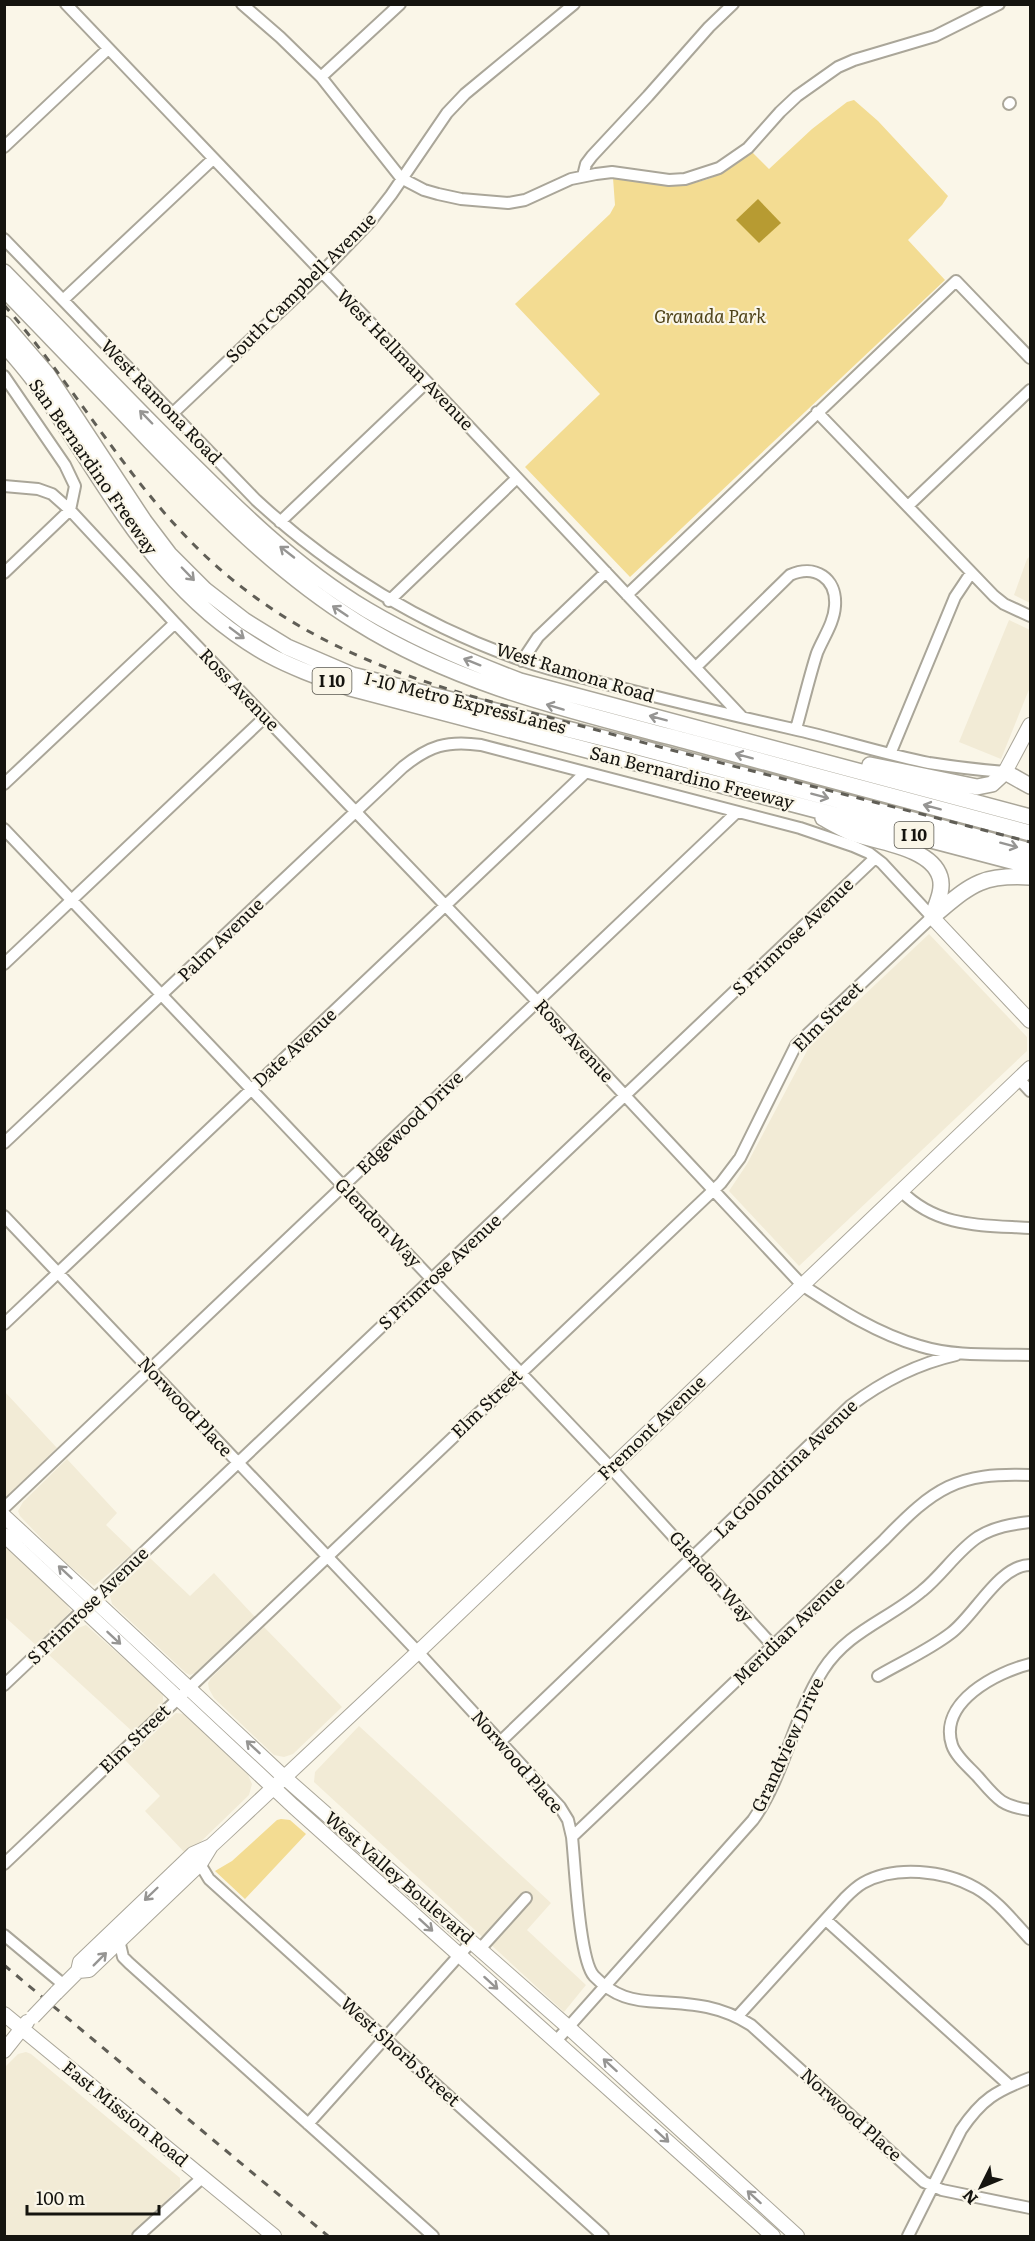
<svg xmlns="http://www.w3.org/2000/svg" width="1035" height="2241" font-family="Literata,serif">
<rect width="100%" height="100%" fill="#faf6e8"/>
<path fill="#f2ebd6" d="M1030,556v47l-16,-8 13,-36z
M1009,620l21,10v57l-29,72 -42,-17z
M929,934l98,103v14l-228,215 -70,-75 18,-27 62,-117z
M5,1392l52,56 -52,50h-1z
M67,1459l50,54 -11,12 28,27 -40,34 -34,-28 -40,-42 -2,-5 5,-9z
M4,1546l60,55 7,10 -34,35 -32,-29z
M150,1558l40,38 24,-23 41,44 -60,56 -5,2 -4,-2 -74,-69 -2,-8z
M86,1625l77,69v10l-29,29 -85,-78 29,-27z
M264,1627l78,80 -49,47 -9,3 -10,-2 -60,-57 -5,-9 -1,-6 3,-5z
M176,1713l8,1 64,61 4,9 -3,11 -62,60 -42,-44 15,-15 -35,-36z
M359,1726l192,177 -24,27 59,55 -22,27 -250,-230 1,-10z
M26,2052l5,2 149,124v9l-50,49h-125v-169l13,-13z"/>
<path fill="#f3dc92" d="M854,100l24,21 70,75 -6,9 -34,35 37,40 -315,297 -105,-110 75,-73 -85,-90 95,-90 5,-9 -2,-27c59,9 89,16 139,-26l17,17 43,-40 35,-27z
M281,1819l9,1 16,14 -61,65 -30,-28 17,-10 45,-41z"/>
<path fill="#b79b32" d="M758,199l23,24 -22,20 -23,-23z"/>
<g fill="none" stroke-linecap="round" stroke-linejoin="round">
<defs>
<path id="minor" d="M66,4l361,378 315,335
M242,4l38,33 41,40 80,101 23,12 14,4 23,5 47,4 17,-3 46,-21 25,-5 16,-2 57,8 16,-1 34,-11 29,-20 32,-36 17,-16 41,-29 16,-7 81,-24 64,-32
M321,77l79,-73
M1009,104l1,-1
M4,147l104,-98
M583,176l3,-12 6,-8 56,-60 61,-69 24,-23
M4,239l252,261c77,71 166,125 265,160 24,9 49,14 74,21 66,18 132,33 198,48 45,10 90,25 136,34 25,4 51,7 76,9
M63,300l150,-141
M4,376l61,89 10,21 -5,24
M817,412l177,184 10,8 26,12
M172,414l149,-141 49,-51 21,-27 56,-82 18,-19 109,-90
M4,486l34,3 14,5 18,16 105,113 356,372 271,290c37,24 75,49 118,61 35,11 74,8 110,9
M908,506l122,-116
M280,522l147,-140
M4,573l66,-63
M627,595l329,-314 74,77
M389,601l128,-123
M522,661l16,-24 68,-65
M696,667l94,-92c25,-11 47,3 45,31 -1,17 -12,32 -18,47 -8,25 -14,51 -21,76
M890,754l65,-157 16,-24
M4,784l171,-161
M4,829l607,639 162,178
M4,964l261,-247
M1019,1079l11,12
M4,1143l399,-376c26,-21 44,-27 78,-22l319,83 53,18 16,7 13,10 50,54 -136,128 -56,113 -19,25 -717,681
M901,1191c37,37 80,34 129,37
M4,1216l414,436 142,155 8,13 4,17c3,27 7,123 22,139 20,21 39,25 66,26 35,2 61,4 91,23l173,157 18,8 88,18
M4,1324l581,-551
M4,1508l733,-696
M1030,1664c-33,8 -92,38 -78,81 4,12 18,23 26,32 19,22 23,29 52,33
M878,1676c24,-14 51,-26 73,-43 24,-18 48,-68 79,-68
M4,1685l871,-827
M501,1741l349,-335c33,-25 66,-42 106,-51
M572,1837l312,-297c50,-52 73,-68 146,-65
M200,1864l9,15 394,357
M826,1920l184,166
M4,1935l60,50
M119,1940l4,17 6,6 304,273
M480,1949l46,-51
M738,2016l107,-118c5,-5 11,-11 18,-15 32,-18 81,-13 113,5 21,12 38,34 54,51
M556,2041l197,-221c32,-45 40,-103 70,-150 25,-39 65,-50 99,-79 20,-16 35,-40 56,-54 16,-10 34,-13 52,-15
M308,2124l163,-182
M138,2236l65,-59
M908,2236l53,-106c21,-31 35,-39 69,-52"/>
<path id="major" d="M1005,772l25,-47
M932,917l98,104
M4,1516l280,261 284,250 229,209
M4,1535l289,271 480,430
M78,1971l11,-1 111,-106 11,-18 14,-13 193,-181 612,-584
M56,1993l22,-22 2,-9 113,-108 18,-8
M4,2014l270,222
M4,2051l23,-29"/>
<path id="highway" d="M4,272c58,59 114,118 172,176 59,59 119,119 191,162 49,29 100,51 153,71l510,136
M4,289c49,51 98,101 146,152 64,66 128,132 207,181 103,65 221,90 337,121 112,30 224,61 336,90
M4,324l43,50 97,147 25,33 36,36 40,31 42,26 65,28 263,66 415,110
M4,344c11,13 22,25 32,39 73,101 118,208 233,272 26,14 53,23 81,33l680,178
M870,765l107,22 15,-3 13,-12 25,14
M823,818c9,5 19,11 29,15 25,9 79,14 88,44 4,13 -4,28 -8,40
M932,917c38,-31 47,-43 98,-40"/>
</defs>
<use href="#minor" stroke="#aaa699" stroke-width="14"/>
<use href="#major" stroke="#aaa699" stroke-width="16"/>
<use href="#highway" stroke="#aaa699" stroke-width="18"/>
<use href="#minor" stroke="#fff" stroke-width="10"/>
<use href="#major" stroke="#fff" stroke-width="14"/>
<use href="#highway" stroke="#fff" stroke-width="15"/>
<path stroke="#605e56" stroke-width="3" stroke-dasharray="8 8" stroke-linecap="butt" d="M4,305c76,87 131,191 218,266 116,100 251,125 393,164 138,37 277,71 415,107
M4,1965l324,271"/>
<defs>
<path id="major-bridge" d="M33,2017l23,-24"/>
</defs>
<use href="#major-bridge" stroke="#aaa699" stroke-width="16" stroke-linecap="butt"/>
<use href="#major-bridge" stroke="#fff" stroke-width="14"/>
</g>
<defs><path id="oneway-shaft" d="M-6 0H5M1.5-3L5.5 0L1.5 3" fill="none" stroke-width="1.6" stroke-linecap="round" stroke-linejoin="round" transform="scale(1.5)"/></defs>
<g stroke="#969593">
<use href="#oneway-shaft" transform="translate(146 417) rotate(-134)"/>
<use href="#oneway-shaft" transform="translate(287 552) rotate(-142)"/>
<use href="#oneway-shaft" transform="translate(188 574) rotate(46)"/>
<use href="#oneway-shaft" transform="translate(340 611) rotate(-146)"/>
<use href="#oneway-shaft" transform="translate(237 633) rotate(37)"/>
<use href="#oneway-shaft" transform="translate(472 662) rotate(-158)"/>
<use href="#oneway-shaft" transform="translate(555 707) rotate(-163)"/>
<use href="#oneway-shaft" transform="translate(658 718) rotate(-165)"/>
<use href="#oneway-shaft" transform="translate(744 756) rotate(-165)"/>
<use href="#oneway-shaft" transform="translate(820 796) rotate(15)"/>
<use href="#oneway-shaft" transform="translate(932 807) rotate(-165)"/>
<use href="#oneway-shaft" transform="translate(1009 845) rotate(15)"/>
<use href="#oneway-shaft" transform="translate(65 1572) rotate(-137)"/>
<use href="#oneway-shaft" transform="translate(114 1638) rotate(43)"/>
<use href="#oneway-shaft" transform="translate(253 1747) rotate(-137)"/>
<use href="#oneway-shaft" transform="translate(151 1894) rotate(136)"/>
<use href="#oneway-shaft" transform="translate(426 1925) rotate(42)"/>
<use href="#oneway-shaft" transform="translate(100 1959) rotate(-45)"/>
<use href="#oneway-shaft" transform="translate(491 1983) rotate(42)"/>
<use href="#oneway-shaft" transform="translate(610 2065) rotate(-138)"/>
<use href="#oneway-shaft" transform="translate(662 2136) rotate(42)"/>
<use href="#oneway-shaft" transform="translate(754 2197) rotate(-138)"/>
</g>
<g text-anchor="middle" stroke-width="4.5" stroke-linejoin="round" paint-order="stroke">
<g fill="#faf6e8" stroke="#5a5850" stroke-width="1.5">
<rect x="312.5" y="668" width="39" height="26" rx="4.5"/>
<rect x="894.5" y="822" width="39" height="26" rx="4.5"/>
</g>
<g font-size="16" font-weight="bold" fill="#15140f">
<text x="332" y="687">I 10</text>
<text x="914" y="841">I 10</text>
</g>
<g font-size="18" fill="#15140f" stroke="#faf6e8">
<text transform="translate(301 288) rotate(-45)" y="6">South Campbell Avenue</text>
<text transform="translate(405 360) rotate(46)" y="6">West Hellman Avenue</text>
<text transform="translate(161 402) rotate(46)" y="6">West Ramona Road</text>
<text transform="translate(93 467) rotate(55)" y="6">San Bernardino Freeway</text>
<text transform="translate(575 673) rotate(17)" y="6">West Ramona Road</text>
<text transform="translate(239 690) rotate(46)" y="6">Ross Avenue</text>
<text transform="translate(465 703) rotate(14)" y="6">I-10 Metro ExpressLanes</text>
<text transform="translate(692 778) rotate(14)" y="6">San Bernardino Freeway</text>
<text transform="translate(793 937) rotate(-44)" y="6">S Primrose Avenue</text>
<text transform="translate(221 940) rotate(-44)" y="6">Palm Avenue</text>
<text transform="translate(828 1017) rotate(-45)" y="6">Elm Street</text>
<text transform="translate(574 1041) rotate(47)" y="6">Ross Avenue</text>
<text transform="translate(295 1048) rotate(-43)" y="6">Date Avenue</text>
<text transform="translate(410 1123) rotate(-44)" y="6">Edgewood Drive</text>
<text transform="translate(378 1223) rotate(46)" y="6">Glendon Way</text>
<text transform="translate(440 1272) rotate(-43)" y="6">S Primrose Avenue</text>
<text transform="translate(487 1404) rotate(-44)" y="6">Elm Street</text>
<text transform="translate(185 1407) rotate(47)" y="6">Norwood Place</text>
<text transform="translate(652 1428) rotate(-44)" y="6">Fremont Avenue</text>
<text transform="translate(786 1469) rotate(-44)" y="6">La Golondrina Avenue</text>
<text transform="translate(711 1577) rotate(48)" y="6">Glendon Way</text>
<text transform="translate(88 1606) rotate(-44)" y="6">S Primrose Avenue</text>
<text transform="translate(789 1631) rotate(-44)" y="6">Meridian Avenue</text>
<text transform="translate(135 1739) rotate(-44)" y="6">Elm Street</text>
<text transform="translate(788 1745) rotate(-65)" y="6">Grandview Drive</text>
<text transform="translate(517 1762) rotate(49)" y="6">Norwood Place</text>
<text transform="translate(399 1878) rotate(41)" y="6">West Valley Boulevard</text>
<text transform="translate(400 2052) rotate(42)" y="6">West Shorb Street</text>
<text transform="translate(125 2114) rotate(39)" y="6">East Mission Road</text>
<text transform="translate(851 2115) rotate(42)" y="6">Norwood Place</text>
</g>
<g font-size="18" font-style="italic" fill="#4e4218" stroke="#faf6e8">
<text x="710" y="323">Granada Park</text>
</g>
</g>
<rect width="1035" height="2241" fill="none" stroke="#15140f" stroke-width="12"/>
<g transform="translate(981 2187) rotate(227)" stroke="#faf6e8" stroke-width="4.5" paint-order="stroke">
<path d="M0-4.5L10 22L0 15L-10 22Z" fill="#15140f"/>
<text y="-9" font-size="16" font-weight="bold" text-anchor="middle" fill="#15140f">N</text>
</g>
<path d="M27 2205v9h132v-9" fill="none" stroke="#15140f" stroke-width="3"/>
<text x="36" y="2205" font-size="18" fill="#15140f" stroke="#faf6e8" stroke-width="4.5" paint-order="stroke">100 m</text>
</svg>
